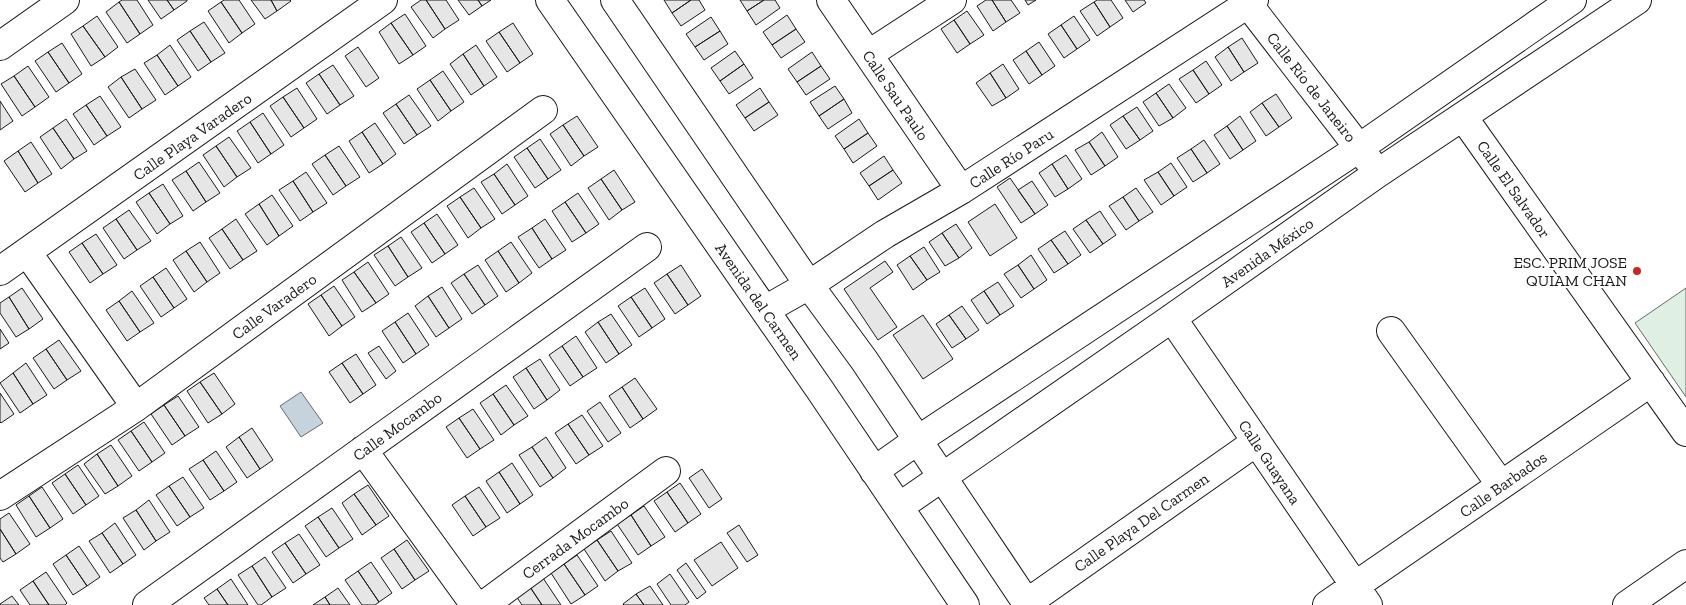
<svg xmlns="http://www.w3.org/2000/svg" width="1686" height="605" font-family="'Zilla Slab',serif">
<rect width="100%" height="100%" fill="#fff"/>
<path fill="#e0efe3" stroke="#6a6a6a" d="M1686,288v109l-51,-74z"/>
<path fill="#c6d2dc" stroke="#6a6a6a" d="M301,392l22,31 -22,14 -21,-31z"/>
<path fill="#e6e6e6" stroke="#1a1a1a" d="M122,0h15l16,25 -13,9 -21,-32z
M148,0h19l7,10 -13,9z
M167,0h20v1l-13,9z
M224,0h15l16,24 -13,9 -21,-31z
M251,0h20l6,11 -12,8z
M271,0h19l1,1 -14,10z
M421,0h5l19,29 -12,9 -22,-31z
M426,0h20l13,20 -14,9z
M458,0h20l4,6 -13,9z
M478,0h13l-9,6z
M664,0h27l-19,13z
M691,0h8l6,10 -24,16 -9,-13z
M740,0h24l-17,11z
M764,0h11l5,8 -24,17 -9,-14z
M986,0h6l14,22 -13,9 -16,-25z
M992,0h19l9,13 -14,9z
M1025,0h11l-8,5z
M1097,0h14l12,18 -13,9 -16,-25z
M1125,0h19l2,3 -13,9z
M119,2l21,32 -13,9 -21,-31z
M221,2l21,31 -13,10 -21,-32z
M1094,2l16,25 -13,9 -17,-25z
M967,11l17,24 -14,9 -16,-24z
M405,14l21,32 -13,9 -22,-32z
M787,15l9,14 -24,16 -9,-13z
M97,16l21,31 -13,10 -22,-31z
M1074,16l16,24 -13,9 -16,-24z
M711,17l9,14 -25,16 -9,-13z
M954,20l16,24 -13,9 -16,-24z
M204,22l21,31 -14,9 -21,-31z
M391,23l22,32 -14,9 -20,-32z
M513,23l20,31 -13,9 -21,-31z
M1061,25l16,24 -13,9 -16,-24z
M83,26l22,31 -14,9 -20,-32z
M796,29l9,13 -24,16 -9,-13z
M190,31l21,31 -13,9 -21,-31z
M720,31l8,13 -24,16 -9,-13z
M499,32l21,31 -13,9 -21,-31z
M1242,38l16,25 -14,9 -16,-25z
M1039,42l16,24 -13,9 -16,-24z
M62,43l20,31 -13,9 -21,-31z
M170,45l21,32 -13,9 -21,-31z
M476,45l21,32 -13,9 -21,-32z
M358,47l21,31 -13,9 -21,-31z
M1228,47l16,25 -13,9 -16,-24z
M735,51l9,13 -24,17 -9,-13z
M1026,51l16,24 -13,9 -16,-24z
M48,52l21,31 -13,9 -21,-31z
M812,52l9,14 -24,16 -9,-13z
M463,54l21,32 -13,9 -21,-31z
M157,55l21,31 -13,9 -21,-32z
M1206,61l16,24 -13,9 -16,-24z
M744,64l9,14 -24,16 -9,-13z
M1003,64l16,25 -13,9 -16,-25z
M333,65l21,31 -14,9 -21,-31z
M28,66l21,31 -14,10 -21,-31z
M821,66l9,13 -24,16 -9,-13z
M135,69l21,31 -14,9 -21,-32z
M1193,70l16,24 -13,9 -17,-24z
M443,71l21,31 -13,9 -21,-31z
M990,73l16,25 -14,8 -16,-23z
M319,74l21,31 -13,9 -21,-31z
M14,76l21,31 -13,9 -21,-32z
M121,77l21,32 -13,9 -21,-31z
M430,80l21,31 -13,10 -21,-32z
M1169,84l17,24 -13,10 -17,-25z
M835,86l9,13 -25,17 -9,-14z
M297,88l20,31 -13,9 -21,-31z
M760,88l9,14 -24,16 -9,-13z
M1156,93l17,25 -14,8 -16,-24z
M1276,94l16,24 -13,9 -17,-24z
M409,95l22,31 -14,9 -21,-31z
M100,96l21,31 -14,9 -21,-31z
M283,97l21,31 -13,9 -21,-31z
M844,99l8,14 -24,16 -9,-13z
M0,101l13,20 -13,9z
M769,102l9,13 -24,16 -9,-13z
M1262,103l17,24 -13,9 -16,-24z
M396,104l21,31 -13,9 -21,-31z
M86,105l21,31 -13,9 -21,-31z
M1137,107l16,24 -13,9 -17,-24z
M263,113l21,32 -13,9 -21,-32z
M577,116l21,31 -14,9 -21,-31z
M1123,116l17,24 -14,9 -16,-24z
M1240,116l16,25 -13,9 -16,-24z
M66,119l21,32 -13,8 -21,-31z
M859,119l9,14 -24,16 -9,-13z
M250,122l21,32 -13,9 -21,-32z
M375,123l21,31 -13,10 -21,-32z
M563,125l21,31 -13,10 -21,-32z
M1227,126l16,24 -13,9 -16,-24z
M53,128l21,31 -13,10 -21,-32z
M362,132l21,32 -14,9 -20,-32z
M1102,132l16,25 -13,9 -16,-24z
M868,133l9,13 -24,17 -9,-14z
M229,137l22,31 -14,9 -21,-31z
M540,139l21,31 -13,9 -21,-31z
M1204,140l16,24 -13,9 -16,-24z
M31,142l21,32 -14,9 -20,-32z
M1089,142l16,24 -14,9 -16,-25z
M216,146l21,31 -13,10 -21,-32z
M339,146l21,31 -14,9 -21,-31z
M527,148l21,31 -13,9 -21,-31z
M1191,149l16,24 -14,9 -16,-24z
M18,151l20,32 -13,9 -21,-31z
M325,155l21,31 -13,9 -21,-31z
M1066,155l16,24 -14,10 -16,-25z
M884,156l9,14 -24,16 -9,-13z
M199,162l21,31 -14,9 -20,-31z
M1171,163l16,24 -13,9 -16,-24z
M507,164l21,32 -13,9 -21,-31z
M1052,164l16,25 -13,8 -16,-24z
M614,170l21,32 -13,8 -21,-31z
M893,170l9,13 -24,17 -9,-14z
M186,171l20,31 -13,9 -21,-31z
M306,172l21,31 -14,9 -20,-31z
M1158,172l16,24 -13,9 -17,-25z
M494,174l21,31 -13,9 -21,-32z
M1010,178l25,36 -14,9 -24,-36z
M601,179l21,31 -13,10 -21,-32z
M293,181l20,31 -13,9 -21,-31z
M1032,181l16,24 -13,9 -17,-24z
M163,184l20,32 -13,8 -21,-31z
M474,188l21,31 -14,9 -21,-31z
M1136,188l17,24 -14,9 -16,-24z
M149,193l21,31 -13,10 -21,-32z
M578,193l21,31 -13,9 -21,-31z
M272,195l21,31 -14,10 -20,-32z
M460,197l21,31 -13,10 -21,-32z
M1123,197l16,24 -13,9 -17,-24z
M565,202l21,31 -14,9 -20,-31z
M259,204l20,32 -12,9 -22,-31z
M995,204l22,34 -27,18 -22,-34z
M129,210l22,31 -14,9 -21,-31z
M1100,211l16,24 -13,9 -17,-24z
M437,214l21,31 -13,9 -21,-31z
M116,219l21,31 -13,9 -21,-31z
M236,219l21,32 -14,9 -21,-31z
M545,219l21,31 -14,9 -20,-31z
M1086,220l17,24 -13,9 -17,-24z
M424,223l21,31 -13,9 -21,-31z
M956,224l16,24 -13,10 -17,-25z
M532,228l20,31 -13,9 -21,-31z
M222,229l21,31 -13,9 -21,-31z
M1065,231l16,24 -13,9 -17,-24z
M942,233l17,25 -14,8 -16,-24z
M96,234l21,31 -14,9 -21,-31z
M401,237l21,31 -14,9 -20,-31z
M1051,240l17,24 -14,9 -16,-24z
M200,242l20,31 -13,9 -21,-31z
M511,242l21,31 -13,10 -21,-32z
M82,243l21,31 -13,9 -21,-31z
M388,246l20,31 -13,9 -21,-31z
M924,247l16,25 -13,8 -17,-24z
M186,251l21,31 -13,10 -21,-32z
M498,251l21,32 -13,9 -21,-32z
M1031,255l16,25 -13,9 -16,-24z
M910,256l17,24 -14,10 -16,-25z
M885,261l8,11 -23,16 27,39 -19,13 -34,-51z
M368,262l21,32 -13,9 -22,-31z
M478,265l20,31 -13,9 -21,-31z
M681,265l20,31 -13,9 -21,-31z
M1018,265l16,24 -13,9 -17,-24z
M166,268l21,31 -13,9 -21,-31z
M354,272l22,31 -14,9 -20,-32z
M464,274l21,31 -13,9 -21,-31z
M667,274l21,31 -13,9 -21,-31z
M153,277l21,31 -13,9 -21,-31z
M998,282l16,24 -14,9 -16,-24z
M334,286l21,31 -13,9 -21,-31z
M442,287l20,32 -13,9 -21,-32z
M22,288l21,31 -14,10 -20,-32z
M645,288l20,31 -13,9 -21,-31z
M132,291l22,32 -14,9 -21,-31z
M984,291l16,24 -13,9 -16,-24z
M321,295l21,31 -13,10 -21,-32z
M428,296l21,32 -13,9 -21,-31z
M9,297l20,32 -13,8 -16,-24v-10z
M631,297l21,31 -13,9 -21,-31z
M119,301l21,31 -13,9 -21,-31z
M962,306l17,24 -13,9 -17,-24z
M408,313l21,32 -13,9 -21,-32z
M611,314l21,31 -13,9 -21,-32z
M923,315l30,44 -30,20 -30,-44z
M949,315l17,24 -14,9 -16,-24z
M395,322l21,32 -13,9 -21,-32z
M598,322l21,32 -13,9 -21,-31z
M0,329l9,14 -9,6z
M576,336l21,32 -14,9 -21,-31z
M59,340l22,31 -14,9 -21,-31z
M379,346l17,25 -10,8 -18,-26z
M562,346l21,31 -13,9 -21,-31z
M46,349l21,31 -13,9 -21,-31z
M356,354l20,31 -13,9 -21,-31z
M540,359l20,31 -13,10 -21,-32z
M26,363l21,32 -14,9 -20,-31z
M342,363l21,31 -13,9 -21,-31z
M526,368l21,32 -13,9 -21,-32z
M13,373l20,31 -13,9 -20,-30z
M214,373l21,31 -13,10 -22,-32z
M635,378l22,31 -14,10 -21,-32z
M200,382l22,32 -14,9 -21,-32z
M506,385l22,31 -14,9 -21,-31z
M622,387l21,32 -13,9 -21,-32z
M0,393l14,21 -13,9 -1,-1z
M493,394l21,31 -13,10 -21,-32z
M178,396l21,31 -14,9 -21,-31z
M600,402l21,31 -13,9 -21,-31z
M164,405l21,31 -13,9 -21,-31z
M473,409l21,31 -14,9 -21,-31z
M582,415l21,31 -14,9 -21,-31z
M459,418l21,31 -13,9 -21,-31z
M144,422l21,31 -13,9 -21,-31z
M568,424l21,31 -13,9 -21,-31z
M252,428l21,32 -13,9 -21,-32z
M131,431l21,31 -13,9 -21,-31z
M239,437l21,32 -13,9 -21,-31z
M546,437l20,31 -13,10 -21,-31z
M111,445l21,31 -14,10 -21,-32z
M532,447l21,31 -13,9 -21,-32z
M216,451l21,31 -13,9 -21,-31z
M97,454l21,32 -13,8 -21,-30z
M203,460l21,31 -14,9 -21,-31z
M512,463l21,32 -13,9 -21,-32z
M78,465l21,31 -13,9 -21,-31z
M702,469l20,30 -13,9 -20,-30z
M499,472l21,32 -13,9 -21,-32z
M65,474l21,31 -13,9 -21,-31z
M183,477l21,31 -14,9 -21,-31z
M680,483l21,31 -13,9 -21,-31z
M368,485l21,31 -13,9 -22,-31z
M169,486l21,31 -13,9 -21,-31z
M42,487l21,32 -13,9 -21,-32z
M479,487l21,31 -14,9 -21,-31z
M667,492l21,31 -13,9 -21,-31z
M354,494l22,31 -14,10 -20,-32z
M29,496l21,32 -14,9 -20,-32z
M465,496l21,31 -13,9 -21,-31z
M149,500l21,32 -14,9 -20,-31z
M644,506l21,31 -14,9 -20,-31z
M332,508l21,31 -14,9 -21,-31z
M136,510l20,31 -12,9 -21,-32z
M9,513l21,31 -14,10 -16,-25v-10z
M631,515l20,31 -13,9 -21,-31z
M318,517l21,31 -13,9 -21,-31z
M115,523l21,32 -13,9 -21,-31z
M739,525l19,30 -11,7 -20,-29z
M0,529l16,25 -13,8 -3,-4z
M611,531l21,32 -14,8 -21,-31z
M102,533l21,31 -13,9 -21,-32z
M299,534l21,31 -14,9 -21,-31z
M407,540l22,31 -14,9 -21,-31z
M597,540l21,31 -13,10 -21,-32z
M721,542l17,26 -26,18 -18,-26z
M285,543l21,31 -13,9 -21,-31z
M79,546l21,31 -13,9 -21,-31z
M394,549l21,31 -13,9 -21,-31z
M66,555l21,31 -14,9 -20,-31z
M577,555l21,31 -13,9 -21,-31z
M265,557l21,31 -14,9 -20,-31z
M371,562l21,31 -13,9 -21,-31z
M686,563l20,29 -9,7 -20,-29z
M564,564l21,31 -14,9 -20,-31z
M252,566l20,31 -11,8h-3l-20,-30z
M358,571l21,31 -4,3h-13l-17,-25z
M46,572l21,31 -2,2h-16l-16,-24z
M670,574l19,28 -4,3h-14l-14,-21z
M543,578l18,27h-19l-12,-18z
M231,579l17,26h-20l-11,-16z
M33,581l16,24h-19l-10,-15z
M650,586l13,19h-19l-8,-11z
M530,587l12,18h-20l-6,-9z
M338,588l12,17h-20l-5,-8z
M217,589l11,16h-19l-5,-7z
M636,594l8,11h-20l-1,-1z
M12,596l7,9h-19v-1z
M325,597l5,8h-17z"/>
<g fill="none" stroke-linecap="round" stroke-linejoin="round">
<defs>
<path id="minor" d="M550,0l270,390 145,215
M615,0l194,285 55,75 164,245
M831,0l130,190
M1245,0l124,161
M0,46l65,-46
M869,54l83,-54
M1463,117l223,315
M27,252l109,155
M0,271l383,-271
M765,310l44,-25 76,-51 76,-44 293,-190
M1172,318l196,287
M1391,331l110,154
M363,450l112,155
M874,471l44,-31 441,-292 213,-148
M0,496l136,-89 407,-297
M899,507l273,-189 206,-145 259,-173
M1027,603l229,-161
M147,605l500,-358
M484,605l182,-134
M1327,605l324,-223
M1627,605l59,-41"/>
</defs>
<use href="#minor" stroke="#1a1a1a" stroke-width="30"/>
<use href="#minor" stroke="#fff" stroke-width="28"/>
</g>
<circle fill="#c62828" stroke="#fff" stroke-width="2" cx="1637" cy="271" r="5"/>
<g text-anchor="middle" stroke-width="4" stroke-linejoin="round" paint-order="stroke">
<g font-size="16" fill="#1a1a1a" stroke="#fff">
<text transform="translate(1312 87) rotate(52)" y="6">Calle Río de Janeiro</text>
<text transform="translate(896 95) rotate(56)" y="6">Calle Sau Paulo</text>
<text transform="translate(192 136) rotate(-35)" y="6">Calle Playa Varadero</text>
<text transform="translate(1011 158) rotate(-33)" y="6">Calle Río Paru</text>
<text transform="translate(1514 189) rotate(55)" y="6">Calle El Salvador</text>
<text transform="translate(1267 252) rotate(-35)" y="6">Avenida México</text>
<text transform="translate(759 301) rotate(55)" y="6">Avenida del Carmen</text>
<text transform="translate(274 306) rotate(-36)" y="6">Calle Varadero</text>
<text transform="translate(397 426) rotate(-36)" y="6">Calle Mocambo</text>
<text transform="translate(1270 462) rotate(56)" y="6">Calle Guayana</text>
<text transform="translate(1503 484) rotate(-35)" y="6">Calle Barbados</text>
<text transform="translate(1141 522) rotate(-35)" y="6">Calle Playa Del Carmen</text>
<text transform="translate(575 538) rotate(-36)" y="6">Cerrada Mocambo</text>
</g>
<g font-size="16" fill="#1a1a1a" stroke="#fff" text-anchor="end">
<text x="1627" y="268">ESC. PRIM JOSE<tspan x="1627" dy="18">QUIAM CHAN</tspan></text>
</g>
</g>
</svg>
